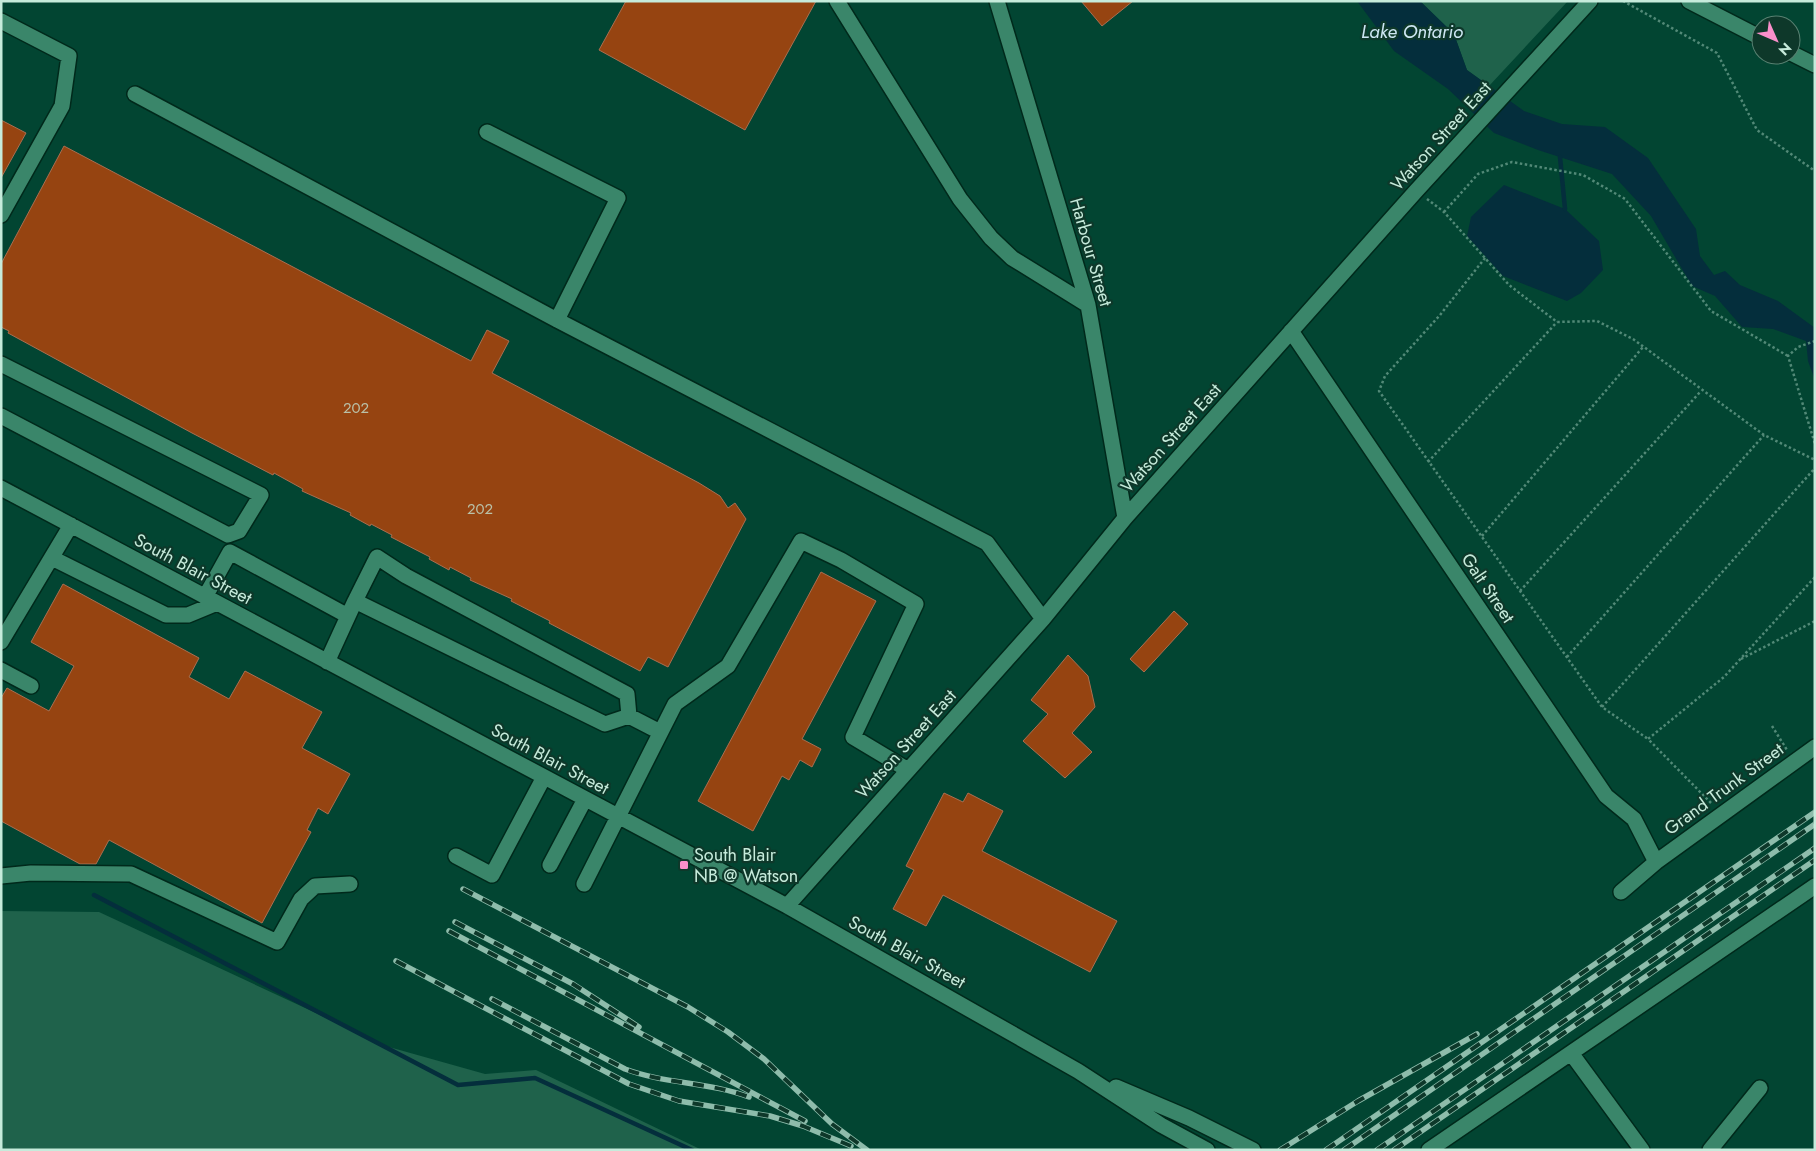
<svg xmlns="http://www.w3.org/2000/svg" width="1816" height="1151" font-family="Jost,sans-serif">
<rect width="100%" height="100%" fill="#024532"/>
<path fill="#1f624b" d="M1420,1h148l-79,85 -22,-16 -13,-36z
M1,911l98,1 290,135 96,27 51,-4 166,80h-701z"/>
<path fill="#042e3c" d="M1357,1h63l34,33 13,36 57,41 38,13 43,3 43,31 48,71 4,27 14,19 11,-4 15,14 38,16 37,27v52l-7,-19 -2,-20 -33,-12 -31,-2 -27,-31 -23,-10 -41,-70 -39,-42 -74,-24 -44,-17 -46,-44 -54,-38z
M1504,185l61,24 34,32 4,29 -22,23 -14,8 -64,-25 -36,-40 4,-19z"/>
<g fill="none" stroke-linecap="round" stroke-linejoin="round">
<path stroke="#042e3c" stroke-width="4.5" d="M1560,157l5,52
M94,895l364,190 77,-7 157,72"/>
</g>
<path fill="#964411" stroke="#aa6e50" d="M626,1h190l-71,129 -146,-80z
M1081,1h52l-31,25z
M1,120l25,13 -25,45z
M64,146l407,215 16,-31 22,11 -17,32 207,110 21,13 8,12 7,-5 11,16 -78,148 -20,-10 -8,14 -91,-48 1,-2 -39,-20 1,-2 -42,-19 1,-2 -21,-11 -1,3 -20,-11 1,-2 -39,-20 1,-2 -21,-11 -1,2 -20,-11 1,-2 -49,-22 1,-2 -29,-16 -1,2 -81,-42 -184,-100 1,-2 -8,-4v-63z
M821,572l55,29 -74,138 19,10 -9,18 -12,-7 -11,20 -7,-4 -29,55 -55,-30z
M63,584l136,74 -10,19 40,22 16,-28 77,41 -20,36 48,26 -22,40 -10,-6 -11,22 4,2 -49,91 -153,-83 -13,24h-16l-79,-43v-123l6,-10 42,23 25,-45 -43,-24z
M1174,611l14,13 -44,48 -14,-13z
M1068,655l20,21 7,31 -23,26 20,19 -27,26 -42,-37 25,-27 -17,-14z
M944,793l19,9 5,-9 35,18 -21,40 135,70 -27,51 -147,-77 -17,31 -33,-17 21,-39 -8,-4z"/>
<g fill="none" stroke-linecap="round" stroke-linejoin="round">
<defs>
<path id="minor" d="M837,1l123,198 31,39 21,20 76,47
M997,1l91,304 37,213
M1689,1l72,37
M1,21l68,35 -7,50 -61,109
M1791,53l24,12
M135,94l422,226 430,223 56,76
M487,132l131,66 -61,122
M1291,331l315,465 28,23 22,43
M1,364l260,131 -22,36 -11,4 -227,-119
M1,488l786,418 291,165 83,54 46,25
M52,558l114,57h22l29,-12
M205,597l25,-45 118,64
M355,601l22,-44 29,19 221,118 2,22
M1,642l70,-117
M327,662l28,-61 250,123 24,-8 31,16
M1,670l30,16
M456,856l36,19 52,-98
M550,865l35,-66
M1,876l30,-3 100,1 146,68 24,-43 14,-13 35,-2
M584,884l91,-180 53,-38 73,-125 40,19 75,44 -63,133 55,33
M1621,892l35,-30 159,-115
M787,906l256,-287 82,-101 291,-327 174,-190
M1571,1053l71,97
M1116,1087l73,31 64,32
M1429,1150l386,-264
M1710,1150l50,-62"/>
</defs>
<use href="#minor" stroke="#00291b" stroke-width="18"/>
<path stroke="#528977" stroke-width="2.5" stroke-dasharray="2.5 2.5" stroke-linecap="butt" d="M1623,1l94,52 40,77 58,41
M1427,199l17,13 65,73 48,37 40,-1 36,18 131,96 51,25
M1444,212l34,-38 34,-12 71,13 42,24 86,112 77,45
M1485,258l-45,57 -55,61 -6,15 223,316 46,32
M1815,341l-17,6 -10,9 27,88
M1428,462l129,-140
M1482,536l161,-189
M1520,591l181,-200
M1567,657l197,-222
M1741,659l74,-38
M1602,707l213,-239
M1772,726l15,24
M1711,803l-63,-64 76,-62 91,-100"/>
<use href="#minor" stroke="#3a866a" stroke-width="15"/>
<defs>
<path id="rail" d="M463,889l225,118 40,25 36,27 68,65 35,26
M455,922l118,62 66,43
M449,931l356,190
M396,961l233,123 50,17 91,15 33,10 48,20
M492,999l133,70c40,15 84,13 124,28
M1280,1150l78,-49 119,-67
M1326,1150l489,-338
M1344,1150l471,-326
M1377,1150l438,-302
M1394,1150l421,-290"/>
</defs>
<use href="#rail" stroke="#8ebcab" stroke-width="5.5"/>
<use href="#rail" stroke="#0e382a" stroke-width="4" stroke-dasharray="11" stroke-linecap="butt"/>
</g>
<rect fill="#f98fca" stroke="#0e382a" stroke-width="2" x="679" y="860" width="10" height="10" rx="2.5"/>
<g text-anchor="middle" stroke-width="4.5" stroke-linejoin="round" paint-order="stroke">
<g font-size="15" fill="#bac1a8">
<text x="356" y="413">202</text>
<text x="480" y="514">202</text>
</g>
<g font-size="18" fill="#c6ebdb" stroke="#0e382a">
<text transform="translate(1441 136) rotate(-48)" y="6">Watson Street East</text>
<text transform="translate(1091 252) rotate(74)" y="6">Harbour Street</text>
<text transform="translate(1171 438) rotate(-48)" y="6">Watson Street East</text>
<text transform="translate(193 569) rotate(28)" y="6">South Blair Street</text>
<text transform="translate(1488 588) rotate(56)" y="6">Galt Street</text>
<text transform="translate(906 744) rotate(-48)" y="6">Watson Street East</text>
<text transform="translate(550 759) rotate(28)" y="6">South Blair Street</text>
<text transform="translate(1724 789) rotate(-36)" y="6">Grand Trunk Street</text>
<text transform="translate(907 952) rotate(29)" y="6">South Blair Street</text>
</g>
<g font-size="18" fill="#c6ebdb" stroke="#0e382a" text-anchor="start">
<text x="694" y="861">South Blair<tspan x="694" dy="21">NB @ Watson</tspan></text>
</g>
<g font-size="19" font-style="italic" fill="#cde6f2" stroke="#0e382a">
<text x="1412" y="38">Lake Ontario</text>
</g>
</g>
<rect width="1816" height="1151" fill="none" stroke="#c6ebdb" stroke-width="5"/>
<g transform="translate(1776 40) rotate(135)"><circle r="24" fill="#0e382a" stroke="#588071"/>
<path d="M0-4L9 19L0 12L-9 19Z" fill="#f98fca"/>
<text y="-8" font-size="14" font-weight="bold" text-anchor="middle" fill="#c6ebdb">N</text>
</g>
</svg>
